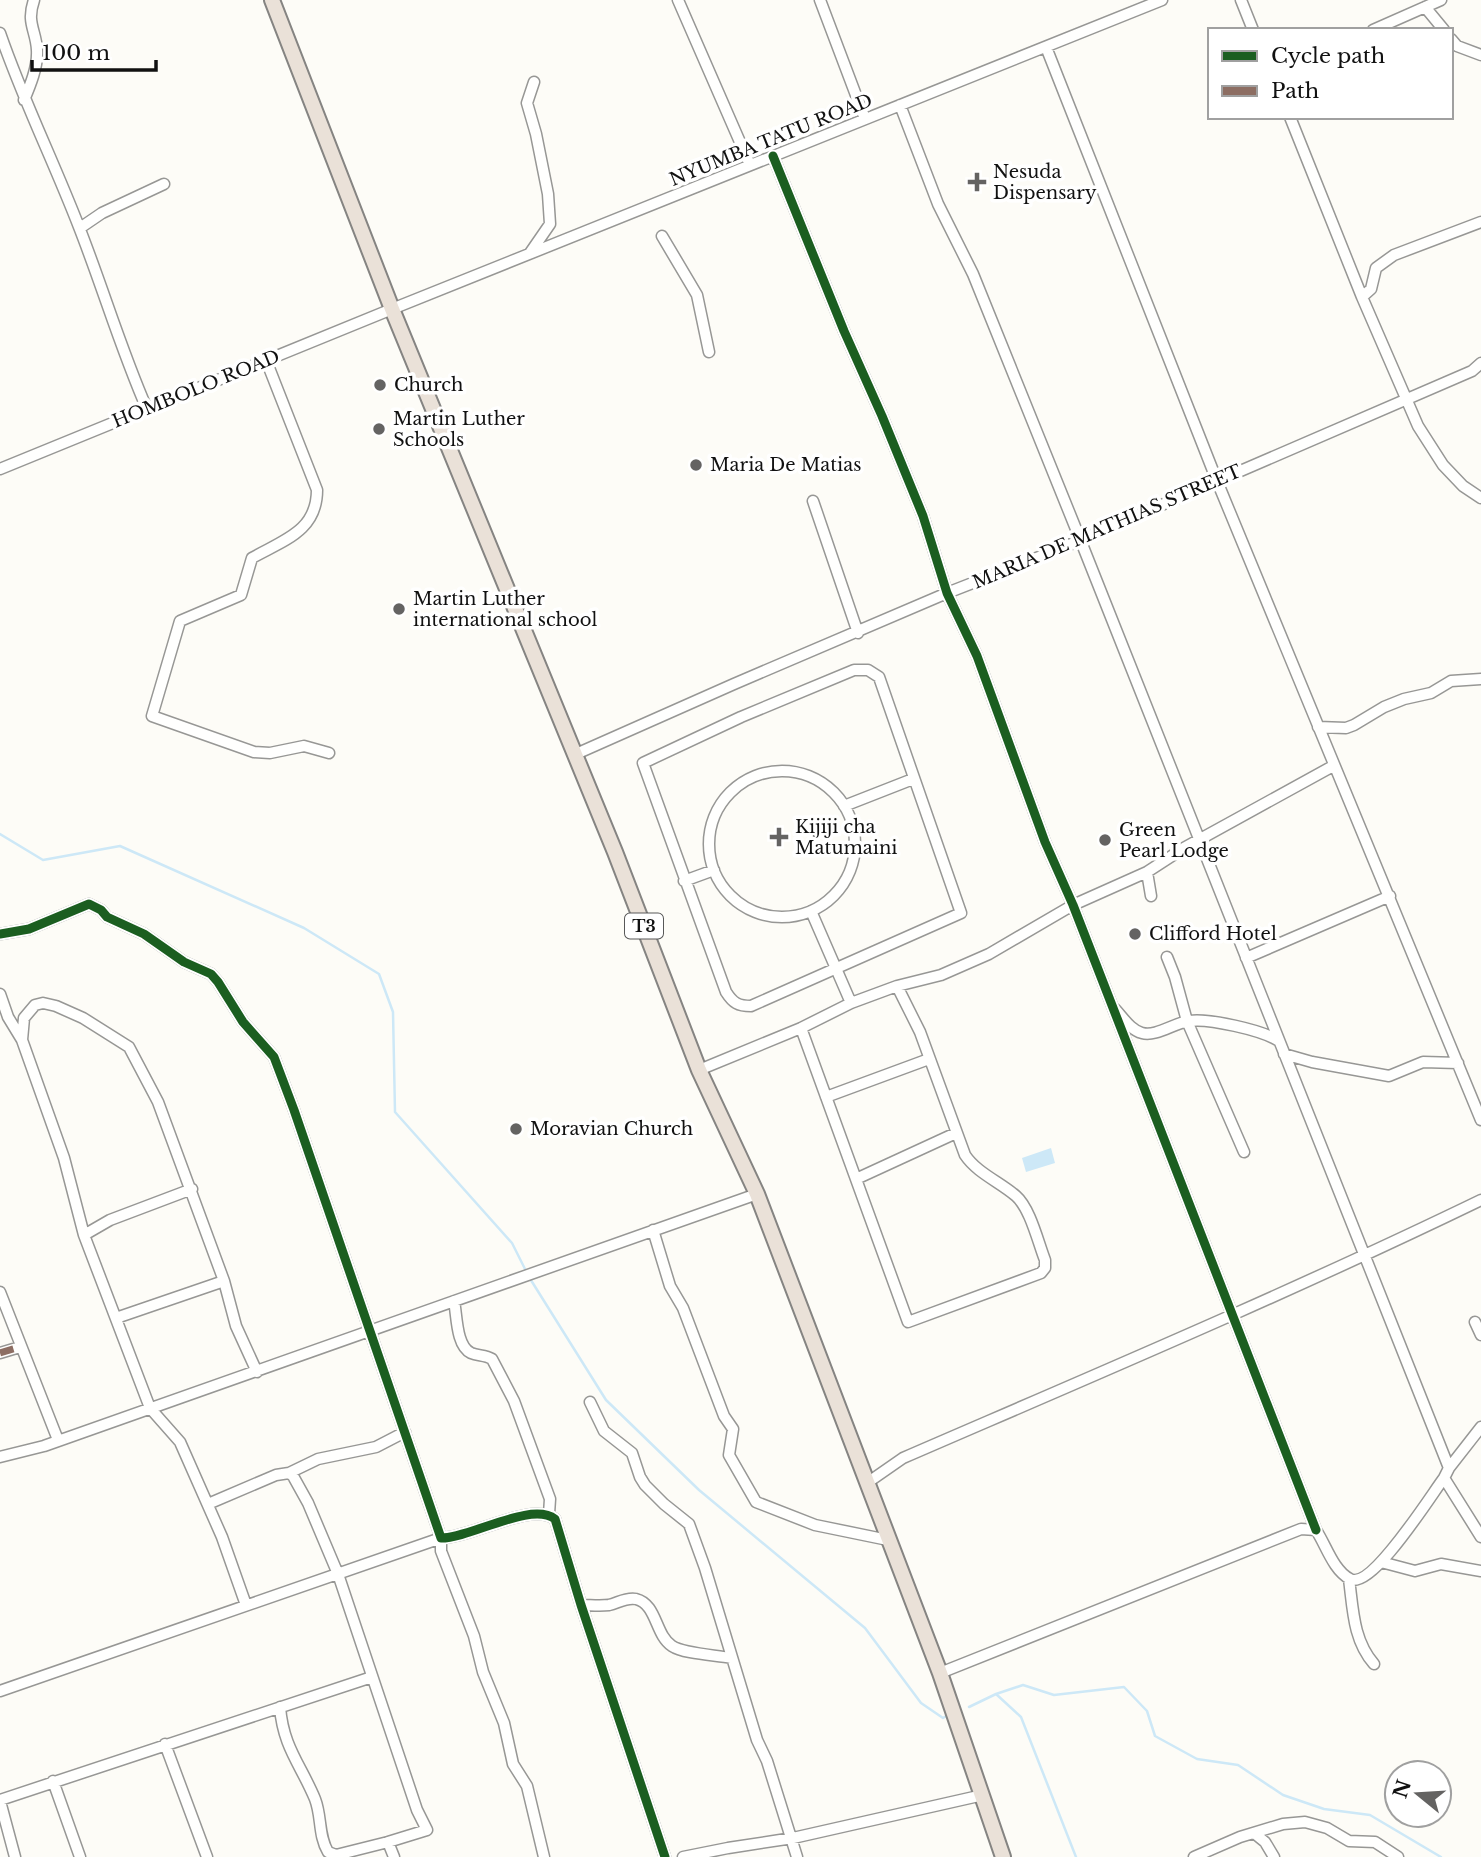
<svg xmlns="http://www.w3.org/2000/svg" width="1481" height="1857" font-family="'Libre Baskerville',serif">
<rect width="100%" height="100%" fill="#fdfcf7"/>
<path fill="#cde8f7" d="M1051,1148l4,15 -29,9 -4,-14z"/>
<g fill="none" stroke-linecap="round" stroke-linejoin="round">
<path stroke="#cde8f7" stroke-width="2.5" d="M0,834l43,26 77,-14 184,82 75,46 14,38 2,100 117,131 14,28
M529,1277l77,123 93,90 166,138 56,75 22,15 5,-3
M996,1694l27,-9 31,10 70,-8 23,24 8,25 42,23 41,6 45,30 41,14 46,6 71,42
M969,1707l27,-13 25,23 55,140"/>
<defs>
<path id="minor" d="M678,0l72,165
M820,0l45,119
M1241,0l12,30
M1425,7l19,23
M1373,30l68,-30
M0,33c23,67 54,129 79,194 24,61 42,123 68,182
M1451,39l6,7 24,9
M1046,47l171,434 264,639
M24,100c6,-14 14,-33 13,-50 -1,-20 -11,-27 -3,-50
M900,105l38,99 35,70 107,265 369,929
M1290,117l72,180 56,129 25,39 20,21 18,12
M773,156l71,175 38,85 41,100 24,77 30,63 68,186 28,63 243,625
M80,228l22,-15 62,-29
M662,236l35,59 12,57
M530,253l20,-29 -2,-30 -12,-60 -9,-31 7,-21
M1362,297l9,-8 5,-21 18,-13 87,-33
M266,360l51,130c0,41 -33,50 -65,68l-11,37 -61,26 -28,95 102,36 16,1 34,-7 25,7
M0,469l392,-160 770,-309
M813,501l45,132
M854,670h14l11,7 82,236 -210,93c-13,0 -18,-3 -25,-14l-83,-229 98,-46z
M1318,727l28,1 8,-3 30,-18 20,-8 27,-6 20,-12 30,-2
M576,754l158,-70 213,-91 115,-45 410,-177 9,-8
M709 844a73 73 0 1 1 146 0a73 73 0 1 1-146 0Z
M844,806l69,-27
M1147,872l4,24
M684,881l30,-11
M811,911l40,92
M0,934l29,-5 60,-25 12,6 6,7 37,17 40,28 27,12 7,8 25,40 31,35 20,53 147,428c30,0 90,-37 114,-19l26,86 84,252
M1167,957l8,20 12,44 57,131
M1246,958l144,-62
M0,994l8,23 14,23
M1114,1008c9,9 16,22 28,25 14,4 32,-10 47,-12 19,-3 73,9 90,20
M801,1028l107,294 133,-49 4,-5v-8c-7,-18 -15,-52 -29,-64 -16,-14 -39,-23 -51,-41l-45,-123 -23,-46
M1284,1054l28,8 77,14 34,-14 35,1
M699,1070l102,-42 50,-25 46,-17 44,-11 48,-21 84,-49 74,-33 37,-24 149,-82
M826,1097l103,-38
M856,1179l100,-46
M653,1230l17,56 13,22 41,108 9,13 -4,26 27,47 59,23 73,15
M84,1235l26,-15 82,-31
M0,1292l58,148
M454,1301c3,14 2,45 17,52 7,3 14,2 21,6l22,42 36,98 -1,15
M116,1318l108,-37
M1475,1322l6,13
M0,1353l20,-6
M590,1402l14,29 28,22 8,24 5,8 19,19 25,20 16,44 52,172 10,21 30,96
M0,1457l44,-11 713,-252
M289,1473l29,-14 58,-12 29,-15
M1444,1478l37,59
M867,1483l36,-25c194,-84 388,-166 578,-258
M208,1504l68,-29 13,-2 4,3 15,27 30,71 79,236 10,20 -39,12 -52,13 -8,-3c-10,-17 -6,-35 -13,-53 -14,-34 -32,-52 -35,-92
M1381,1562l34,9 26,-7 40,7
M1349,1579c4,30 4,61 25,85
M246,1605l-24,-68 -42,-95 -30,-34 -66,-173 -20,-77 -42,-118 2,-22 11,-13 8,-2 13,3 27,12 46,29 29,55 66,179 12,45 21,46
M581,1605c9,0 19,1 28,0 9,-2 17,-8 27,-6 21,5 19,36 36,47 12,8 44,9 59,12
M940,1673l361,-144 15,1c10,15 17,40 34,49 22,11 81,-84 94,-101l5,-10 32,-41
M0,1691l441,-153v13l33,85 9,36 21,51 9,41 14,22 17,71
M165,1744l42,113
M53,1781l27,76
M0,1800l372,-123
M0,1801l15,56
M1254,1833l11,9 9,15
M388,1842l6,15
M683,1857l45,-9 65,-10 190,-43
M1194,1857l46,-20 43,-13 22,-2 22,6 22,13 26,1 23,15"/>
<path id="highway" d="M272,0l120,309 223,543 84,218 58,124 183,479 63,184"/>
</defs>
<use href="#minor" stroke="#979795" stroke-width="13"/>
<use href="#highway" stroke="#858482" stroke-width="18"/>
<use href="#minor" stroke="#fffffe" stroke-width="10"/>
<use href="#highway" stroke="#eae1d8" stroke-width="14"/>
<path stroke="#8d6e63" stroke-width="7" stroke-dasharray="14 7" stroke-linecap="butt" d="M0,1353l20,-6"/>
<defs>
<path id="cycleway" d="M773,156l71,175 38,85 41,100 24,77 30,63 68,186 28,63 243,625
M0,934l29,-5 60,-25 12,6 6,7 37,17 40,28 27,12 7,8 25,40 31,35 20,53 147,428c30,0 90,-37 114,-19l26,86 84,252"/>
</defs>
<use href="#cycleway" stroke="#fff" stroke-width="13"/>
<use href="#cycleway" stroke="#1b5e20" stroke-width="9"/>
</g>
<g fill="#646362" stroke="#fff" stroke-width="2.5">
<path d="M973.5 171.5h7v7h7v7h-7v7h-7v-7h-7v-7h7z"/>
<circle cx="380" cy="385" r="7"/>
<circle cx="379" cy="429" r="7"/>
<circle cx="696" cy="465" r="7"/>
<circle cx="399" cy="609" r="7"/>
<path d="M775.5 826.5h7v7h7v7h-7v7h-7v-7h-7v-7h7z"/>
<circle cx="1105" cy="840" r="7"/>
<circle cx="1135" cy="934" r="7"/>
<circle cx="516" cy="1129" r="7"/>
</g>
<g text-anchor="middle" stroke-width="7" stroke-linejoin="round" paint-order="stroke">
<rect fill="#fff" stroke="#585858" stroke-width="2" x="625" y="913.5" width="38" height="25" rx="5"/>
<g font-size="16" font-weight="bold" fill="#111">
<text x="644" y="932">T3</text>
</g>
<g font-size="18" fill="#111" stroke="#fff">
<text transform="translate(771 140) rotate(-22)" y="6">NYUMBA TATU ROAD</text>
<text transform="translate(196 389) rotate(-22)" y="6">HOMBOLO ROAD</text>
<text transform="translate(1107 527) rotate(-23)" y="6">MARIA DE MATHIAS STREET</text>
</g>
<g font-size="18" fill="#111" stroke="#fff" text-anchor="start">
<text x="993" y="178">Nesuda<tspan x="993" dy="21">Dispensary</tspan></text>
<text x="394" y="391">Church</text>
<text x="393" y="425">Martin Luther<tspan x="393" dy="21">Schools</tspan></text>
<text x="710" y="471">Maria De Matias</text>
<text x="413" y="605">Martin Luther<tspan x="413" dy="21">international school</tspan></text>
<text x="795" y="833">Kijiji cha<tspan x="795" dy="21">Matumaini</tspan></text>
<text x="1119" y="836">Green<tspan x="1119" dy="21">Pearl Lodge</tspan></text>
<text x="1149" y="940">Clifford Hotel</text>
<text x="530" y="1135">Moravian Church</text>
</g>
</g>
<rect x="1208" y="28" width="245" height="91" fill="#ffffff" stroke="#a0a0a0" stroke-width="2"/>
<rect x="1222" y="51" width="35" height="10" fill="#1b5e20" stroke="#a0a0a0" stroke-width="2"/>
<text x="1271" y="63" font-size="21" fill="#111111">Cycle path</text>
<rect x="1222" y="86" width="35" height="10" fill="#8d6e63" stroke="#a0a0a0" stroke-width="2"/>
<text x="1271" y="98" font-size="21" fill="#111111">Path</text>
<g transform="translate(1418 1794) rotate(288)"><circle r="33" fill="#ffffff" stroke="#a0a0a0" stroke-width="2"/>
<path d="M0-5L12 26L0 18L-12 26Z" fill="#646362"/>
<text y="-10" font-size="19" font-weight="bold" text-anchor="middle" fill="#111111">N</text>
</g>
<path d="M32 60v10h124v-10" fill="none" stroke="#111111" stroke-width="3.5"/>
<text x="42" y="60" font-size="21" fill="#111111" stroke="#ffffff" stroke-width="5" paint-order="stroke">100 m</text>
</svg>
